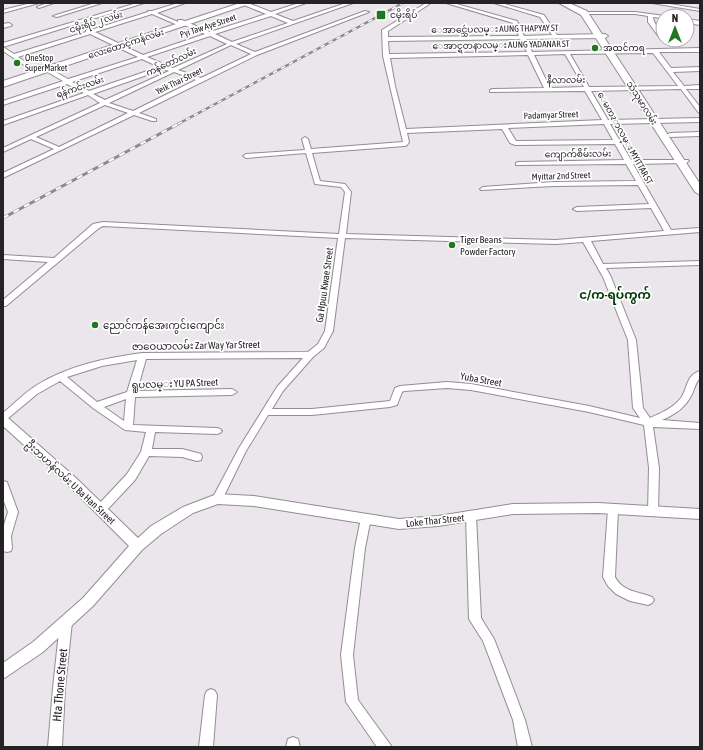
<svg xmlns="http://www.w3.org/2000/svg" width="703" height="750" font-family="'Asap Condensed','Noto Sans Myanmar',sans-serif">
<rect width="100%" height="100%" fill="#ebe5ec"/>
<g fill="none" stroke-linecap="round" stroke-linejoin="round">
<defs>
<path id="minor" d="M31,3h8l-36,10v-3z
M47,3h7l-15,5 -2,-1z
M95,3h7l-45,14 -4,-1z
M137,3h7l-141,44v-4z
M178,3h7l-28,10 21,9v-2h4l28,12 56,-18 -22,-9v-2h4l23,9 28,-9h7l-31,11 18,7 53,-18h7l-117,41 19,8 110,-41 4,1 -112,43 -118,58 17,6v2h-4l-18,-6 -131,63v-5l51,-24 -23,-10 -28,13v-4l97,-45 -12,-8 -85,30v-4l81,-28 -17,-9 -64,21v-4l60,-20 -24,-14v-2h4l25,14 70,-22 -48,-23 -72,23 17,11 1,1 -3,2 -30,-20v-4l11,7 72,-22v-2h5l57,-18v-1h4zM152,14l28,12 4,-1 21,9 -62,21 -48,-23zM271,16l17,7 -56,19 -17,-8zM210,36l17,8 -54,24 -26,-11zM231,45l20,9 -50,24 -23,-8zM142,59l17,8 -70,24 -17,-9zM164,69l5,2 -64,29 -12,-6zM174,72l22,8 -63,31 -24,-8zM105,105l23,8 -69,34 -23,-10z
M426,3h5l-43,28v6l131,-1 -6,-13 -67,-20h7l64,18 7,15 28,-1 -12,-18 -46,-14h7l43,12 13,20 48,-1 3,2 -3,2 -79,1 6,13 168,-4v4h-41l12,16 29,-1v4l-27,1 11,14 16,-1v4h-14l14,18v6l-2,-1 -17,-23 -90,2 17,29 92,-2v4l-90,2 21,36h57l1,1 -3,2 -53,1 38,66 29,-2v4l-109,9 12,23 97,-3v4l-94,3 5,9 25,63 7,68 7,10c11,-5 23,-10 31,-20 7,-10 5,-23 19,-27v7c-5,5 -5,11 -9,18 -6,12 -17,19 -29,24l38,3v6l-47,-2 6,41 -1,44 -1,3 -4,1 -4,-1 -1,-3 1,-44 -5,-43 -55,-13 -118,-22 -24,-2 -43,3 -2,1 -5,13 -7,2 -78,8h-44l-22,36 -25,51 -4,1 -4,-1 -1,-3 27,-51 38,-61 26,-29 -157,1 -9,32 95,-2 5,3 -5,3 -97,2 -2,28 84,3 3,1 2,2 -2,2 -3,1 -62,-2 -3,17h30l19,5 1,3 -1,3 -4,1 -15,-4 -33,-1 -14,24 -29,31 -4,1 -4,-1 -1,-3 1,-3 29,-31 14,-22 5,-20 -21,-2 -32,-22 -33,-27 -23,13 -31,26 -3,1v-8c11,-9 21,-20 34,-28 31,-19 68,-27 105,-32l166,-1 10,-8 7,-13 13,-93 -235,-12 -4,2 -93,78h-3v-6l45,-38 -45,-3v-4l51,3 39,-34 10,-2 236,12 6,-42 -4,-5 -26,-3 -9,-31 -60,5 -3,-2 3,-2 59,-4 -3,-11 3,-2 3,2 3,10 92,-7 -20,-86 -1,-26zM520,39l7,13 -138,2 -1,-13zM653,53l25,33 -89,1 -19,-33zM565,54l19,33 -34,1 -16,-33zM528,55l16,33 -52,1 -2,1v2l95,-1 17,29 -196,9 -11,-43 -5,-28zM604,124l9,16 -97,1 -8,-13zM502,129l8,14 5,2 100,-1 9,16 -106,2 -2,1v2l110,-1 10,17 -83,1 -70,5 -3,2 1,1 72,-4 85,-1 11,19 -72,3 -4,2 4,2 74,-3 13,23 -108,9 -210,-6 5,-42 -6,-8 -25,-3 -8,-28 93,-7 2,-1 2,-3 -2,-9zM345,238l211,6 27,-2 20,35 25,63 5,68 7,10 -51,-12 -118,-22 -24,-2 -47,4 -5,2 -5,13 -78,8h-40l11,-18 30,-34 11,-9 9,-17zM137,360l-10,32 -30,10 -30,-25 35,-11zM126,399l-2,22 -20,-14z
M652,3h12l36,6v2z
M589,12h46l30,4h-2v2l-10,-1c1,9 10,14 10,23h2h-4l-13,-18v-6l-13,-2h-48v-1z
M687,19l13,2v4l-13,-2z
M9,23l3,2 -1,1 -8,2v-4z
M700,132v4l-30,1 -3,-2 3,-2z
M3,481l4,1 1,3 10,27 -7,24 1,12 -1,3 -4,1 -4,-1v-23l5,-16 -5,-13z
M613,505l4,1 1,3 -3,68c8,15 22,14 37,20l2,3 -2,3 -4,2 -18,-4 -14,-7 -8,-8 -5,-9 5,-68 1,-3z
M471,512l4,1 1,3 5,102 13,21 16,41 15,40 7,27h-14l-5,-27 -30,-79 -14,-22 -3,-103 1,-3z
M366,514l4,1 1,3 -6,30 -12,107 5,45 34,47h-15l-31,-45 -5,-47 14,-107 6,-30 1,-3z
M66,617l4,1 2,4 -7,66 -3,59h-14l5,-59 7,-66 2,-4z
M211,689l4,2 2,4 -4,52h-14l6,-52 2,-4z
M293,737l5,2 2,8h-14l2,-8z"/>
<path id="tertiary" d="M3,416l4,1 69,61 62,60 13,-12 32,-19 34,-13 37,2 145,23 39,-3 75,-12 85,-1 102,6v10l-102,-6 -85,1 -75,12 -39,3 -145,-23 -36,-2 -25,9 -32,21 -19,16 -49,56 -50,46 -40,27v-16l30,-21 50,-44 46,-52 -62,-62 -64,-58z"/>
<path id="primary" d="M240,3h12l-249,84v-6z
M559,3h10l18,8 113,173v11l-5,-3 -114,-177z"/>
</defs>
<use href="#minor" stroke="#928d93" stroke-width="2"/>
<use href="#tertiary" stroke="#928d93" stroke-width="2"/>
<use href="#primary" stroke="#928d93" stroke-width="2"/>
<use href="#minor" fill="#fff" fill-rule="evenodd"/>
<use href="#tertiary" fill="#fff" fill-rule="evenodd"/>
<use href="#primary" fill="#fff" fill-rule="evenodd"/>
<defs>
<path id="rail-far1" d="M178,124l225,-121"/>
<path id="rail" d="M3,218l177,-95"/>
</defs>
<use href="#rail-far1" stroke="#8d898e" stroke-width="2.5"/>
<use href="#rail" stroke="#8d898e" stroke-width="3"/>
<use href="#rail-far1" stroke="#fff" stroke-width="1.5" stroke-dasharray="4.5" stroke-linecap="butt"/>
<use href="#rail" stroke="#fff" stroke-width="2" stroke-dasharray="6" stroke-linecap="butt"/>
</g>
<g fill="#207621" stroke="#fff" stroke-width="1.5">
<rect x="376" y="10" width="10" height="10" rx="2"/>
<circle cx="595" cy="48" r="4"/>
<circle cx="17" cy="63" r="4"/>
<circle cx="452" cy="245" r="4"/>
<circle cx="95" cy="325" r="4"/>
</g>
<g text-anchor="middle" stroke-width="3.5" stroke-linejoin="round" paint-order="stroke">
<g font-size="9" fill="#242224" stroke="#fff" text-anchor="start">
<text x="390" y="18">ငမိုးရိပ်</text>
<text x="603" y="51">အထင်ကရ</text>
<text x="25" y="61">OneStop<tspan x="25" dy="10">SuperMarket</tspan></text>
</g>
<g font-size="9" fill="#242224" stroke="#fff">
<text transform="translate(96 22) rotate(-17)" y="3">ငမိုးရိပ် ၂ လမ်း</text>
<text transform="translate(208 26) rotate(-18)" y="3">Pyi Taw Aye Street</text>
<text transform="translate(495 29) rotate(-1)" y="3">ေအာင္သေဴပလမ္း AUNG THAPYAY ST</text>
<text transform="translate(126 44) rotate(-18)" y="3">လေးထောင့်ကန်လမ်း</text>
<text transform="translate(501 45) rotate(-1)" y="3">ေအာင္ရတနာလမ္း AUNG YADANAR ST</text>
<text transform="translate(171 62) rotate(-25)" y="3">ကန်တော်လမ်း</text>
<text transform="translate(566 80) rotate(-1)" y="3">နီလာလမ်း</text>
<text transform="translate(179 81) rotate(-26)" y="3">Yeik Thar Street</text>
<text transform="translate(80 87) rotate(-19)" y="3">ရန်ကင်းလမ်း</text>
<text transform="translate(642 103) rotate(58)" y="3">သံသုမာလမ်း</text>
<text transform="translate(551 115) rotate(-2)" y="3">Padamyar Street</text>
<text transform="translate(625 138) rotate(61)" y="3">ေမတၩာလမ္း MYITTAR ST</text>
<text transform="translate(578 154) rotate(-1)" y="3">ကျောက်စိမ်းလမ်း</text>
<text transform="translate(561 176) rotate(-2)" y="3">Myittar 2nd Street</text>
</g>
<g font-size="10" fill="#242224" stroke="#fff" text-anchor="start">
<text x="460" y="243">Tiger Beans<tspan x="460" dy="12">Powder Factory</tspan></text>
<text x="103" y="329">ညောင်ကန်အေးကွင်းကျောင်း</text>
</g>
<g font-size="10" fill="#242224" stroke="#fff">
<text transform="translate(324 285) rotate(-82)" y="4">Ga Hpuu Kwae Street</text>
<text transform="translate(196 345) rotate(-1)" y="4">ဇာဝေယာလမ်း Zar Way Yar Street</text>
<text transform="translate(481 379) rotate(10)" y="4">Yuba Street</text>
<text transform="translate(175 383) rotate(-2)" y="4">ရူပလမ္း YU PA Street</text>
<text transform="translate(71 482) rotate(43)" y="4">ဦးဘဟန်လမ်း U Ba Han Street</text>
<text transform="translate(435 520) rotate(-6)" y="4">Loke Thar Street</text>
</g>
<g font-size="12" font-weight="bold" fill="#013a03" stroke="#fff">
<text x="615" y="299">င/က-ရပ်ကွက်</text>
</g>
<g font-size="12" fill="#242224" stroke="#fff">
<text transform="translate(60 685) rotate(-85)" y="4">Hta Thone Street</text>
</g>
</g>
<rect width="703" height="750" fill="none" stroke="#242224" stroke-width="8"/>
<g transform="translate(675 28)"><circle r="19" fill="#ffffff" stroke="#a7a7a7"/>
<path d="M0-3L7 15L0 10L-7 15Z" fill="#207621"/>
<text y="-6" font-size="11" font-weight="bold" text-anchor="middle" fill="#242224">N</text>
</g>
</svg>
